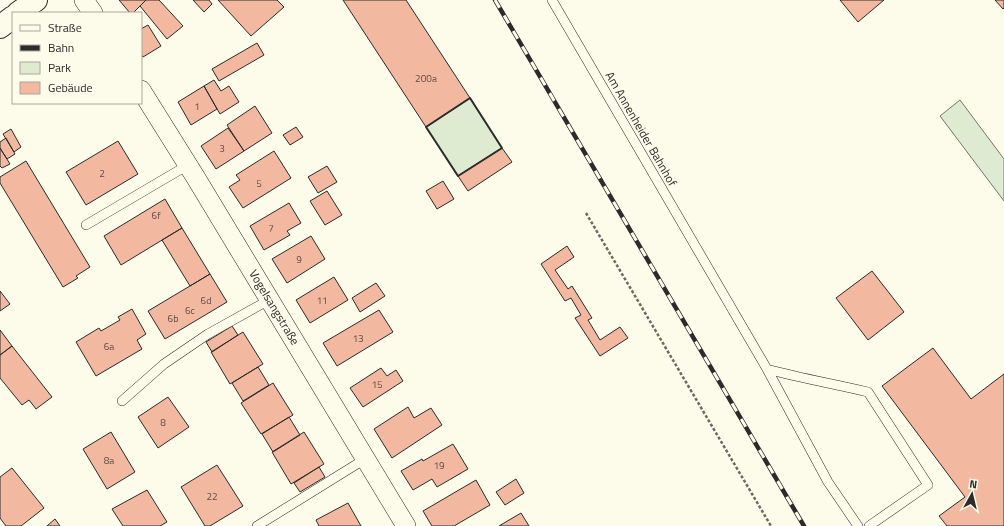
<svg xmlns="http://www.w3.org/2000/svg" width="1004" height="526" font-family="'Titillium Web',sans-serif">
<rect width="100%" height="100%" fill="#fdfbea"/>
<path fill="#deebd1" stroke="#74746e" d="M470,98l32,50 -44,28 -32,-49z
M960,100l44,59v42l-64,-85z"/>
<path fill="#f2b8a0" stroke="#2b2b2b" d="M119,0h27l-13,13h-3z
M146,0h13l24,26 -16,13 -27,-33z
M193,0h16l3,4 -8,8z
M218,0h59l7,7 -33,29z
M343,0h63l64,98 -44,29z
M840,0h44l-26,22z
M995,0h9v8l-1,1z
M148,25l13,21 -18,11 -2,-3v-25z
M257,43l7,12 -45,26 -7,-12z
M214,80l7,11 8,-5 10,16 -19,12 -16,-28z
M204,86l13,23 -26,16 -13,-23z
M255,106l17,27 -28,18 -17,-26z
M296,127l7,10 -13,8 -7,-10z
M228,128l16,23 -28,18 -15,-23z
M11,129l10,18 -7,5 -11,-18z
M6,138l9,16 -8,5 -7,-11v-6z
M118,141l20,33 -52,31 -20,-33z
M0,148l10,16 -8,4 -2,-2z
M502,148l10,14 -44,29 -10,-15z
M274,151l17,27 -48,30 -14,-21 11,-7 -4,-5z
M26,161l64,106 -14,9 2,2 -15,9 -63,-104v-6z
M327,166l10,16 -19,11 -10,-16z
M443,181l11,18 -17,10 -11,-18z
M327,191l15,24 -17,10 -15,-24z
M165,199l17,29 -61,37 -17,-29z
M289,203l12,20 -14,8 3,4 -26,15 -14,-24z
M182,228l28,46 -20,12 -28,-46z
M311,236l14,23 -38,24 -15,-24z
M567,246l7,11 -19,13 13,19 4,-3 20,32 -4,2 12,20 20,-13 8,11 -28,18 -25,-38 6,-3 -10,-17 -6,3 -24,-37z
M872,271l32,41 -36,28 -32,-42z
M210,274l17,28 -62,37 -17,-28z
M334,277l14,23 -38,23 -14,-23z
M376,283l9,13 -25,16 -8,-14z
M0,291l10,13 -10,7z
M132,309l14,25 -9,6 5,9 -46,27 -20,-34 23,-14 2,3 19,-11 -2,-3z
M379,310l14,22 -56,34 -14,-23z
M232,326l6,9 -26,17 -6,-10z
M0,330l12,16 -12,9z
M243,332l20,32 -33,20 -19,-32z
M12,346l40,51 -16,12 -7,-9 -7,5 -22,-27v-23z
M933,348l38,51 33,-25v152h-57l-8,-10 26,-19 -83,-111z
M258,367l11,18 -26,16 -11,-18z
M381,368l6,8 9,-6 7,11 -40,26 -13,-19z
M273,383l20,32 -32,19 -20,-31z
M168,397l21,30 -31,21 -20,-31z
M408,407l6,11 17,-10 11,17 -50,33 -18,-29z
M289,417l11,18 -27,17 -11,-18z
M111,432l24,40 -28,17 -24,-40z
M304,432l20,32 -33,20 -19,-32z
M453,444l15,25 -31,18 -5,-8 -19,11 -12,-19 21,-12 1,2z
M217,465l26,41 -33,20h-5l-24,-39z
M319,467l6,10 -25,15 -6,-9z
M12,468l32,40 -23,18h-15l-6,-8v-41z
M516,479l8,14 -19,12 -9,-13z
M476,480l14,25 -36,21h-22l-9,-15z
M147,490l20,32 -7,4h-37l-11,-17z
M348,503l13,23h-42l-3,-6z
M521,513l8,13h-30z
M55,519l5,7h-13z"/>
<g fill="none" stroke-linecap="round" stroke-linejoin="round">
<defs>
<path id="service" d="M552,0l215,369 61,113 30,44
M86,225l102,-60
M767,369c33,9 67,15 101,23l60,93 -59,41
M122,401l42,-37 44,-30 61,-34
M257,526l108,-67"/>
<g id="minor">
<path d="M84,0l9,13"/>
<path id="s1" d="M141,90l55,88 210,348"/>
</g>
<path id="tertiary" d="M18,13l18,-13
M0,27l13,-10"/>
</defs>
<use href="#service" stroke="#2b2b2b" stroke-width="10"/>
<use href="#minor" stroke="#2b2b2b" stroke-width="20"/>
<use href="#tertiary" stroke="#2b2b2b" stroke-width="24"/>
<path stroke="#6a6964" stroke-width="2.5" stroke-dasharray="3 2" stroke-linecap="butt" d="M586,213l185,313"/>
<use href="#service" stroke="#fdfbea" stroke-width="9"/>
<use href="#minor" stroke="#fdfbea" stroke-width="19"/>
<use href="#tertiary" stroke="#fdfbea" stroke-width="22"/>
<defs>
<path id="rail" d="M495,0l309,526"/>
</defs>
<use href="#rail" stroke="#2b2b2b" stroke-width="4.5"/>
<use href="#rail" stroke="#fdfbea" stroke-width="3" stroke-dasharray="9" stroke-linecap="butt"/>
<path stroke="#2b2b2b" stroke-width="2" d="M470,98l32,50 -44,28 -32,-49z"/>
</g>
<g text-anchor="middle" stroke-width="3" stroke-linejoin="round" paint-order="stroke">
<g font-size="10" fill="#5d4e48">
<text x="426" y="82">200a</text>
<text x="197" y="110">1</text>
<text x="222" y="152">3</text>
<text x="102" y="177">2</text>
<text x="259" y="187">5</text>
<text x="156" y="219">6f</text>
<text x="271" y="232">7</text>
<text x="299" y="263">9</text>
<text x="206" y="304">6d</text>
<text x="322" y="304">11</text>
<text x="190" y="314">6c</text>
<text x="173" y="322">6b</text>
<text x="358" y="342">13</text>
<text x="109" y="350">6a</text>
<text x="377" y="388">15</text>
<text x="163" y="426">8</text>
<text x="109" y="464">8a</text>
<text x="439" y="469">19</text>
<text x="212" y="500">22</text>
</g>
<g font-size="12" fill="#2b2b2b" stroke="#fdfbea">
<text transform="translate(641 129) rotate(60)" y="4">Am Annenheider Bahnhof</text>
<text dy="4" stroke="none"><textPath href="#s1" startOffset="255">Vogelsangstraße</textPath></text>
</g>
</g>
<rect x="12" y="12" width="130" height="92" fill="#fdfbea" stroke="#a9a89e"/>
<rect x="20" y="25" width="20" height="6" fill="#fdfbea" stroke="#a9a89e"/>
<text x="48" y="32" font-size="12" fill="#2b2b2b">Straße</text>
<rect x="20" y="45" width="20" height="6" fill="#2b2b2b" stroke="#a9a89e"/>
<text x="48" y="52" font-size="12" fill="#2b2b2b">Bahn</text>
<rect x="20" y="62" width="20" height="12" fill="#deebd1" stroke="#a9a89e"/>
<text x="48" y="72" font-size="12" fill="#2b2b2b">Park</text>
<rect x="20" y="82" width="20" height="12" fill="#f2b8a0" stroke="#a9a89e"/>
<text x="48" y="92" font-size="12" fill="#2b2b2b">Gebäude</text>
<g transform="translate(972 494) rotate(8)" stroke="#fdfbea" stroke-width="3" paint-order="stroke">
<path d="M0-3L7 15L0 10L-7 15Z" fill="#2b2b2b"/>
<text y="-6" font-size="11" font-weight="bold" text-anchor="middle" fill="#2b2b2b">N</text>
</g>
</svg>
